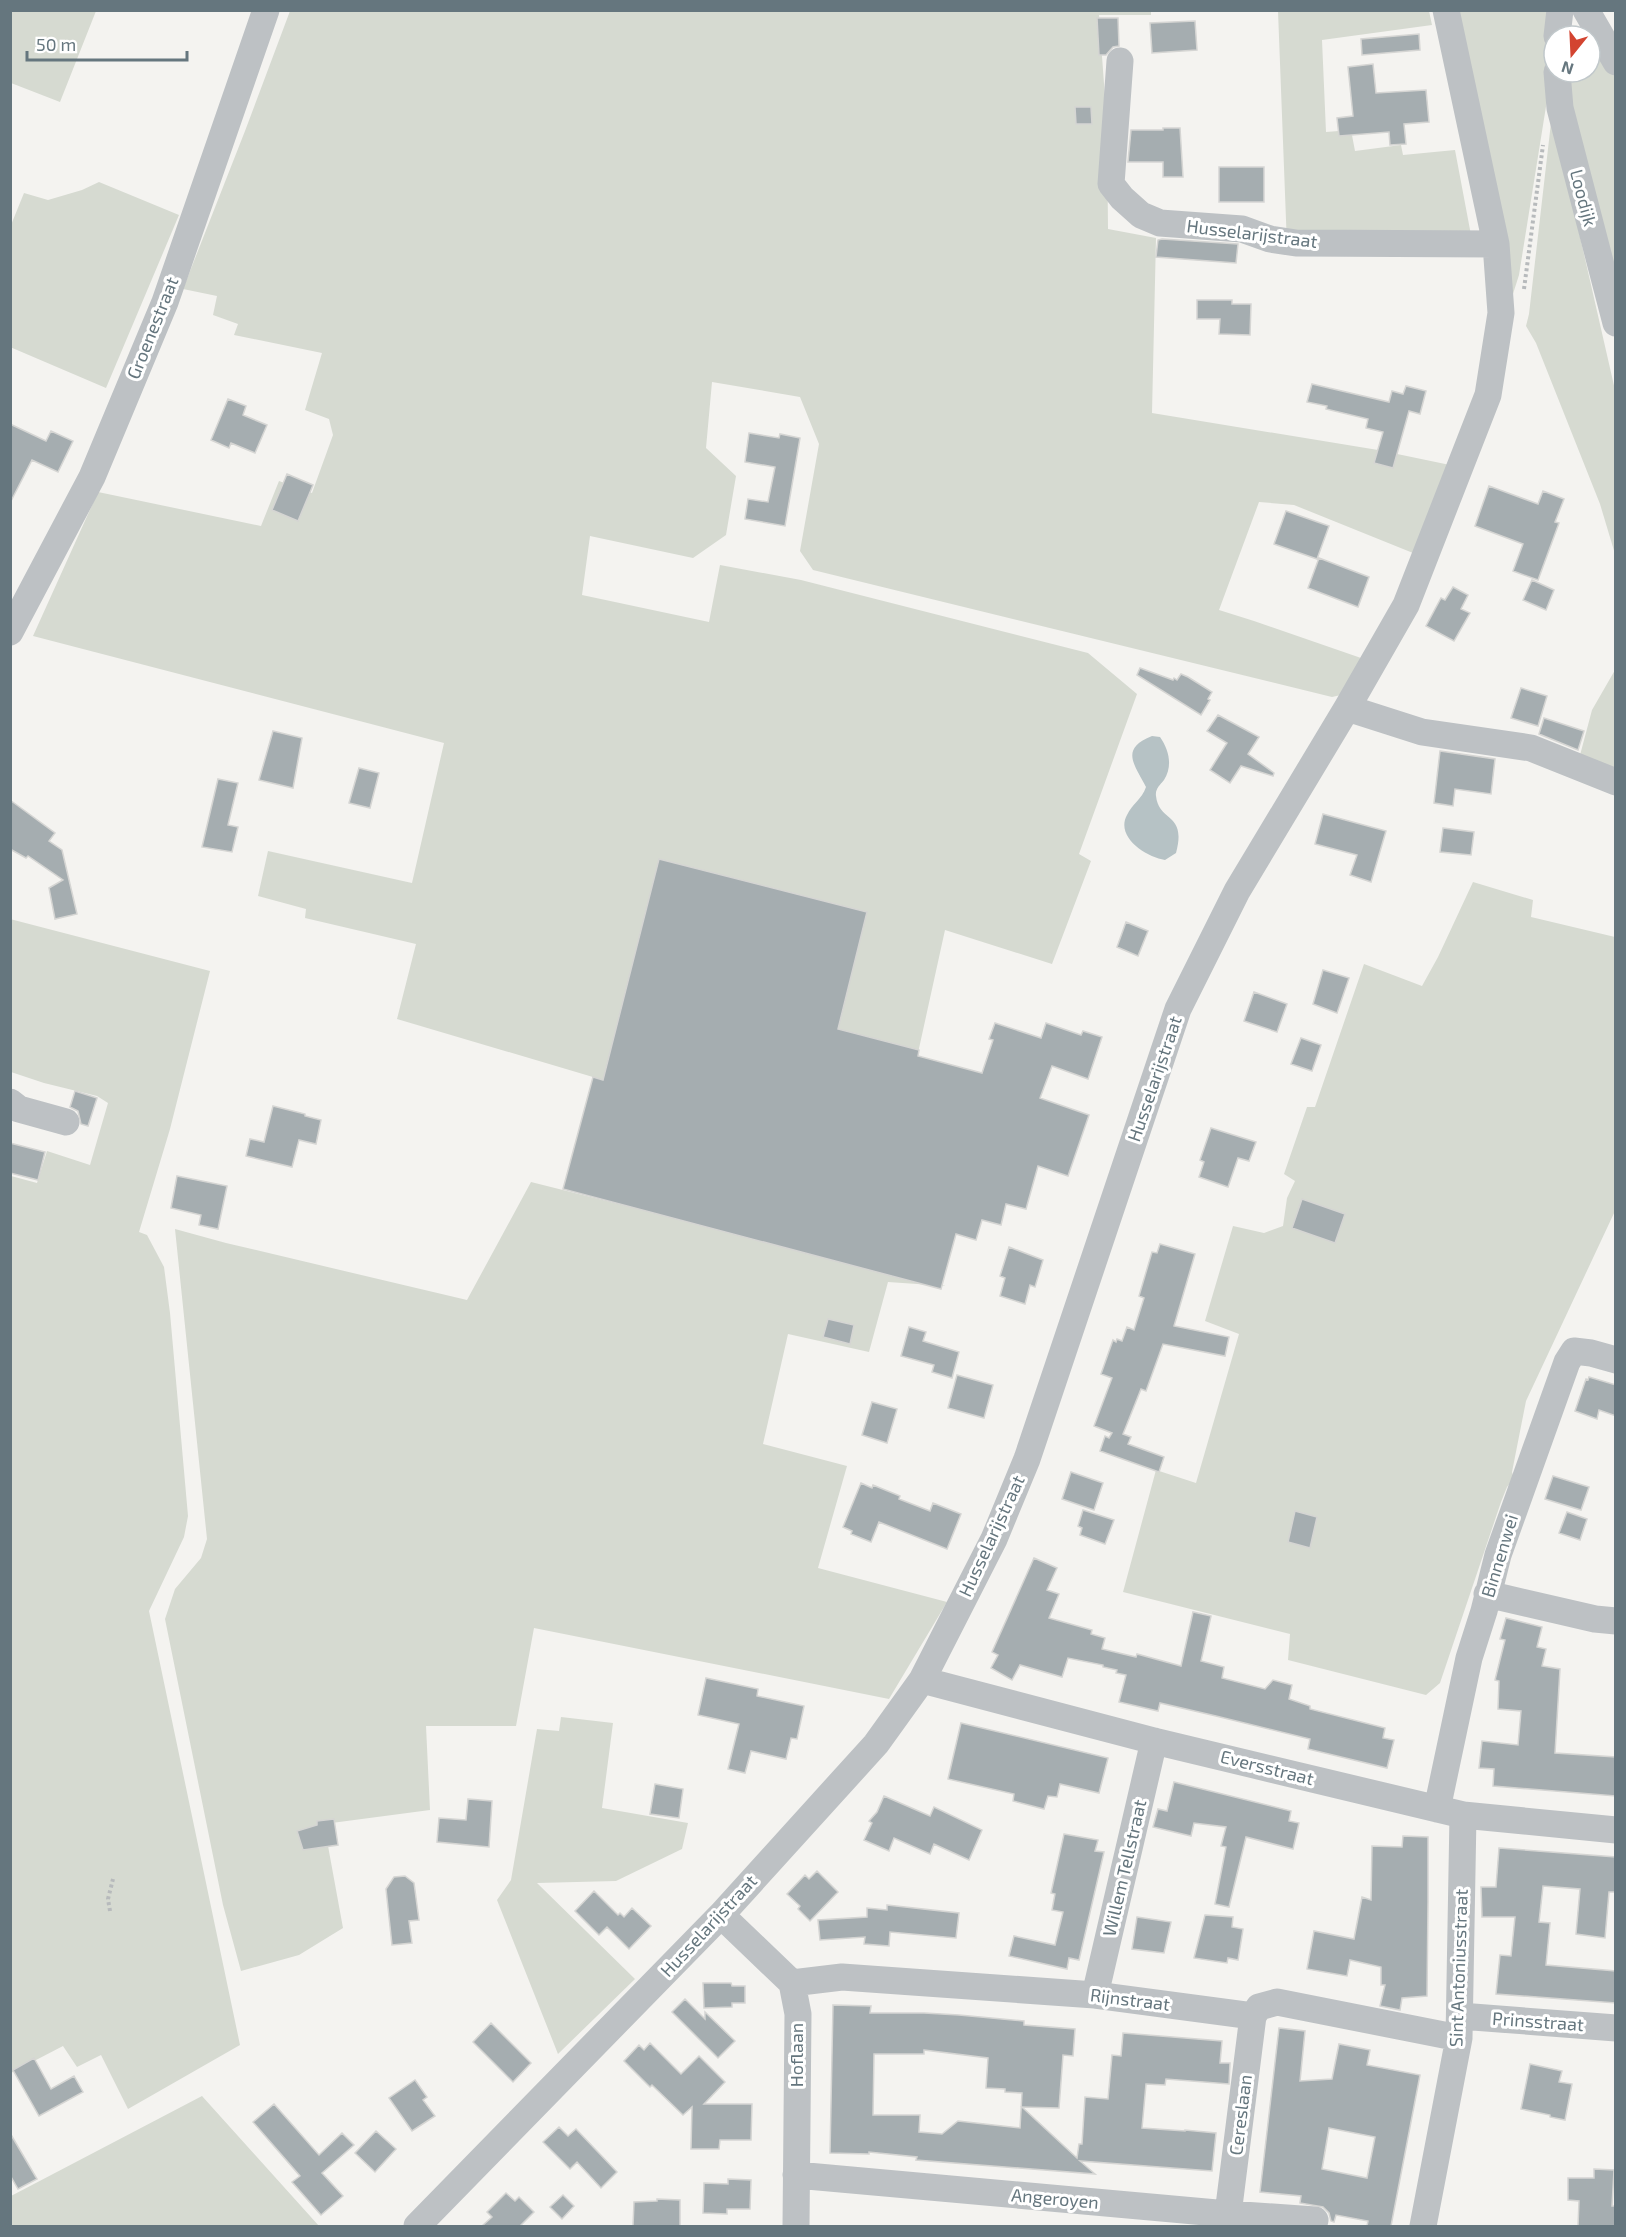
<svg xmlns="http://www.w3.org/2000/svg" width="1626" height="2237" font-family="'Exo 2',sans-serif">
<rect width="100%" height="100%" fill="#f4f3f0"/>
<path fill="#d6dad1" d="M10,11h86l-36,91 -49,-19z
M290,11h861v4h-52l8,110 1,104 48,9 -4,175 226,37 72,15 -37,88 -119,-48 -35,-3 -40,108 35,11 107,37 -20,37 -9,2 -519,-127 -13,-19 19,-107 -19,-47 -88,-15 -6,66 30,28 -10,59 -33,23 -103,-22 -8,59 127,27 11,-57 81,15 287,73 49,41 -58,160 12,7 -39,103 -107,-34 -27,123 -80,-24 29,-117 -207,-53 -57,221 -206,-61 19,-75 -111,-26 1,-9 -48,-13 10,-45 144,32 32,-140 -411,-107 65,-144 163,34 18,-45 33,12 21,-58 -4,-16 -24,-9 17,-57 -88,-18 4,-11 -25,-9 4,-19 -34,-7 62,-158z
M1278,11h151l3,14 -110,15 4,92 25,-2 4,21 46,-6 2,10 52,-5 19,101 -187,-5z
M1450,11h105l-7,59v24l-29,181 -14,44z
M1590,38l20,33 5,5v220l-44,-168 -5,-56h24z
M1552,114l63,276v164l-15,-50 -64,-161 -10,-17 3,-12z
M99,182l80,33 -73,173 -96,-41 1,-122 13,-32 24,7 34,-10z
M1615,670v105l-36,-16 13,-49z
M1473,882l60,18 -2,17 84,20v274l-89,190 -14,71 2,7 -7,8 -6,15 -61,181 -14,12 -138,-35 2,-26 -167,-42 33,-122 40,13 43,-149 -34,-13 28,-95 31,7 19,-7 4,-28 8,-17 -11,-7 23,-67h8l49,-143 58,22 16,-29z
M10,919l200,52 -40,158 -31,103 8,3 17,32 6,46 18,203 -4,21 -35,74 91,434 -112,64 -27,-54 -24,12 -14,-21 -52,27v-897l26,7 10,-32 43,14 18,-62 -11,-7 -53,-13 -33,-11z
M531,1182l415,104 -58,-4 -19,70 -81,-18 -25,110 84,22 -29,102 129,34 -58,97 -355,-71 -18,98h-90l4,84 -106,14 19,104 -44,27 -58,16 -18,-66 -58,-286 10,-30 26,-31 6,-19 -32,-310 51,14 241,57z
M561,1717l52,6 -11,85 86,15 -6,26 -66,32 -79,2 98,96 -77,75 -61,-154 14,-20 26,-151 22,2z
M202,2096l117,130h-308v-30z"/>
<path fill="#b6c2c5" d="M1152,736l8,1c9,13 13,29 4,43 -4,5 -9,9 -8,16 3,27 31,16 20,57l-11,7c-19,-3 -50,-23 -38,-45 5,-11 15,-16 19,-28 -11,-22 -27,-38 6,-51z"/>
<path fill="#a5adb0" stroke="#d5d5d3" stroke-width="1.5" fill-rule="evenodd" d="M1097,18h21l1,28 -6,1 -7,8h-7z
M1195,21l2,29 -45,3 -2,-30z
M1419,34l1,16 -58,5 -1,-16z
M1373,64l3,29 50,-3 3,32 -25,2 2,20 -16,1 -1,-13 -50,4 -2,-18 16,-2 -5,-49z
M1075,107h16l1,17h-16z
M1163,128h17l3,49h-20v-15h-35l3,-32h32z
M1219,167h45v35h-45z
M1162,239l76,5 -2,19 -80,-6 2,-17z
M1197,300h35v4h19l-1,31 -31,-1 1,-15h-23z
M1312,384l77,18 3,-11 11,3 3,-8 20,5 -6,23 -11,-3 -16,57 -19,-5 9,-31 -17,-4 2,-9 -42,-10 1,-3 -20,-4z
M228,399l18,7 -3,9 24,10 -12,28 -24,-10 -2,5 -18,-8z
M10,424l36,17 5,-10 22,10 -15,31 -26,-12 -22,43z
M749,433l30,5 1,-4 20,4 -15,88 -40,-7 3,-20 20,3 7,-35 -30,-5z
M287,474l26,11 -15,36 -26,-11z
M1489,486l49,18 5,-13 21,8 -9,23 4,1 -21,57 -25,-9 10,-27 -48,-18z
M1286,511l43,15 -12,33 -43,-15z
M1319,558l50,19 -11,30 -50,-19z
M1532,580l22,10 -8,20 -23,-10z
M1453,587l15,8 -7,14 9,4 -16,28 -28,-15 15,-28 4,2z
M1140,668l33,12 1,-2 3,2 4,-6 7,3 24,15 -4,7 2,1 -9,15 -64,-40z
M1521,688l26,8 -9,30 -27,-8z
M1218,715l41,22 -11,17 26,19 -1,3 -32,-10 -11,17 -20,-13 17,-27 -20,-12z
M1544,718l40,13 -6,19 -39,-16z
M273,731l29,7 -9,50 -34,-8z
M1440,751l55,8 -4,35 -36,-5 -2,17 -19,-3z
M359,768l20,5 -9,35 -21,-5z
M218,779l20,4 -10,42 10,2 -6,25 -30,-5z
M10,800l45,33 -6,8 13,9 15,64 -22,5 -6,-31 14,-8 -35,-24 -2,2 -16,-9z
M1323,814l63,17 -15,51 -21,-7 7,-20 -42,-11z
M1443,828l31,4 -3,23 -31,-3z
M659,859l208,53 -29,117 81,21 -1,6 64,17 11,-33 -4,-1 6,-16 46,15 5,-15 35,12 2,-4 19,6 -14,42 -36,-13 -12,32 49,17 -21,61 -30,-10 -12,43 -20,-5 -5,21 -19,-5 -6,20 -20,-6 -15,55 -378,-100 30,-112 10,3z
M1126,922l22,9 -10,25 -21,-9z
M1323,970l26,8 -12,35 -24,-9z
M1254,992l33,12 -10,28 -33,-11z
M1301,1038l20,7 -9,26 -21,-7z
M75,1091l22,7 -9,28 -7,-2 -3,-13 -8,-4z
M273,1106l32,8v2l16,4 -5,24 -17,-4 -7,27 -46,-11 4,-17 14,3z
M1211,1128l45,14 -7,19 -11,-3 -10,29 -29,-10 5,-15 -4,-2z
M10,1143l35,9 -7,28 -28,-7z
M177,1176l50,10 -9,43 -19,-4 2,-10 -30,-7z
M1302,1199l43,15 -10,29 -43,-15z
M1160,1244l35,10 -21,72 55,11 -4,19 -62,-12 -17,47 -5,-2 -18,45 8,3 -3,7 36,13 -5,15 -59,-21 5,-15 4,2 3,-5 -18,-7 18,-48 -11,-4 12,-34 3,2 1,-3 5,2 5,-14 7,3 10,-32 -5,-2 13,-44 5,1z
M1009,1247l34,13 -8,27 -5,-2 -5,19 -25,-8 5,-18 -5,-2z
M828,1319l26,6 -4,19 -27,-7z
M909,1327l17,5 -3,9 36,11 -7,26 -20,-6 2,-7 -33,-9z
M957,1375l36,10 -9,33 -36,-10z
M1589,1377l27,8v31l-17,-6 -2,9 -22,-8 11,-32 2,1z
M872,1402l25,7 -10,34 -25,-8z
M1071,1472l32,11 -9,27 -32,-11z
M1553,1476l36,11 -8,23 -36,-11z
M861,1483l11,5 1,-3 27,11 -1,3 31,12 3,-8 28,11 -14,35 -68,-27 -8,20 -20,-8 1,-3 -9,-4z
M1083,1510l31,10 -9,24 -25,-9 2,-7 -4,-2z
M1295,1511l22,6 -7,31 -22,-6z
M1567,1512l20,7 -7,21 -21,-7z
M1034,1558l23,10 -10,22 12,4 -10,24 43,12 -1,4 14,4 -3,11 34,8 1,-3 44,12 12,-54 18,4 -10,45 23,6 -2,11 43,11 8,-9 19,5 -3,14 21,7v3l75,19 -2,10 11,2 -7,28 -79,-19 2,-10 -94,-23 -56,-13 -2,8 -39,-9 7,-27 -10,-2 1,-3 -14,-3v-2l-35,-7 -6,19 -42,-12 -8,15 -21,-12 7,-13 -6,-3z
M1506,1618l36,9 -5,20 9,2 -4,17 18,3 -5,84 61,4v39l-123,-10 1,-17 -15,-1 3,-27 36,4 3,-34 -23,-2 1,-28 -4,-1 10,-40 -5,-1z
M706,1678l52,11 -1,7 47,10 -7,33 -6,-1 -5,21 -35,-8 -6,22 -17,-4 11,-45 -41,-9z
M961,1723l147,35 -9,35 -39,-9 -3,13 -9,-1 -4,13 -31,-8 1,-7 -66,-15z
M1174,1782l117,29 -2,10 10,2 -6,26 -47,-12 -17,70 -14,-3 11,-57 -5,-1 5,-19 -32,-4 -3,13 -38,-9 5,-18 9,2z
M655,1784l28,5 -4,29 -29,-4z
M884,1796l46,20 4,-9 48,23 -13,30 -35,-16 -4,10 -36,-16 -5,13 -25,-11 8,-17 -3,-2 8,-9z
M468,1799l24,2 -3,46 -52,-5 2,-24 27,2z
M334,1819l4,26 -35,5 -6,-19 20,-6v-4z
M1064,1834l34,6 -3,11 9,1 -25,108 -10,-2 -2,11 -58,-13 5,-20 41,9 8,-33 -11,-2 3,-16 -4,-1z
M1403,1836l25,1v64l-1,95 -25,2 -2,12 -20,-4 5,-21h-4v-18l-31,-7 -3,16 -40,-7 7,-38 40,8 8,-42 9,3 1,-54 30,1z
M1499,1848l117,9v35h-7l-4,46 -29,-4 4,-45 -37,-3 -4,36 11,1 -4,42 70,6v32l-120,-9 4,-39 11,1 4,-39h-33l-1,-30h15z
M817,1871l21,21 -28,29 -12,-12 2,-3 -13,-12 18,-19 4,4z
M405,1876l9,7 5,37 -10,1 3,22 -20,2 -6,-56 8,-12z
M594,1891l24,24 2,-2 4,4 8,-9 19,18 -22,23 -22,-22 -8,8 -24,-24z
M887,1905l72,8 -3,25 -66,-6 -1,14 -25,-2 1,-7 -45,3 -2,-20 49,-3v-9l20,2z
M1205,1915l28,2 -1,10 11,2 -5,31 -10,-2 -1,5 -33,-5z
M1137,1917l34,5 -7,31 -32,-4z
M703,1983h28l1,3h13v17h-13v4l-28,1z
M685,1999l20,20v-7l30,29 -17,17 -46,-46z
M833,2005l38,1 -1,7h54l35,2 65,6v4l51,4 -2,27 -10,-1 -4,53 -37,-1 55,51 2,-14h3l3,-47 23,2 4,-44 9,1 2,-23 99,8 -2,22h10l-1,21 -63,-5 -1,6 -19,-1 -4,44 43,3v-1l31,3 -4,38 -132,-10 15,13 -179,-14 1,-3 -48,-5v2l-39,-1zM924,2050l64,8 -2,30 19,1v3l17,1 -2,35 -62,-7 -16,13 -23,-2 1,-17h-47l1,-61h50z
M491,2023l40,40 -18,19 -40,-40z
M1279,2028l26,3 -5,50 32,-2 7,-35 31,6 -3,15 53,10 -29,151h-24l1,-5 -32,-6 -2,7 -3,-1 -2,-8 -6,-6 -23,-4 1,-7 -41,-4zM1329,2128l46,9 -8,41 -45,-9z
M650,2043l31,31 18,-18 26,26 -21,22h48l-1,36h-31l-1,9h-28l1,-42 -9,8 -31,-30 -2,2 -26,-26 15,-16 5,5z
M34,2058l17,31 23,-13 9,16 -44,24 -26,-46z
M1530,2064l32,7 -3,11 13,2 -7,36 -15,-3v-2l-29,-6z
M415,2080l12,17 -4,3 12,16 -23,15 -23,-33z
M274,2104l45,51 23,-22 12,12 -32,28 21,23 -22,19 -29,-33 8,-6 -47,-54z
M559,2127l9,9 8,-7 41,43 -16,16 -24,-26 -7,7 -27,-27z
M376,2131l20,18 -21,23 -20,-19z
M10,2133l27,46 -19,10 -8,-14z
M1594,2169l20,1 -2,36h4v20h-38l1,-25 -11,-1v-22h26z
M728,2179l23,1 -1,29h-23v5l-24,-1 1,-30 24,1z
M506,2193l9,8 4,-4 15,15 -14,14h-38l10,-9 -5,-5z
M563,2195l11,11 -12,13 -12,-12z
M657,2199l23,1v26h-47l1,-24 23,-1z"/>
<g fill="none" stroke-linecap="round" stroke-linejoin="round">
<path stroke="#b7babc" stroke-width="4" stroke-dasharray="3 3" stroke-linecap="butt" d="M1524,289l19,-144
M110,1911l-2,-12 5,-20"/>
<path stroke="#bdc1c4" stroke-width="27" d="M1586,10l30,52
M1557,36l3,-26
M1120,61l-9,123 11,14 19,17 19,8 82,6 28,10 26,4 200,1
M1557,72l3,36 56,215
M10,632l82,-155 73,-175 101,-292
M1347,708l75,24 109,16 85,34
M10,1102l9,7 47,13
M1487,1594l108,25 21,2
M922,1680l232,61 309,74 153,15
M1437,1809l32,-151 15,-47 14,-56 69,-193 7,-11 17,2 25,7
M721,1915l71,68 6,31 -2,212
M792,1983l50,-6 253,18 158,21 6,-9 18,-5 182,36
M1095,1995l59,-254
M1460,2016l156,12
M796,2175l432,39 87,6
M1228,2214l25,-198
M417,2226l304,-311 155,-171 46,-64 72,-141 33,-80 151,-450 59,-118 110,-183 59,-103 82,-210 13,-82 -5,-69 -50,-234
M1423,2226l36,-188 4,-223"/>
</g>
<g text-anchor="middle" stroke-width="6" stroke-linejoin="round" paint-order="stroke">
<g font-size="18" fill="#65767e" stroke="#fff">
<text transform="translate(1583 198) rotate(75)" y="6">Loodijk</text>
<text transform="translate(1252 234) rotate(7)" y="6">Husselarijstraat</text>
<text transform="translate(153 328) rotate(-68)" y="6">Groenestraat</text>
<text transform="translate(1155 1079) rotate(-71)" y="6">Husselarijstraat</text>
<text transform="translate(992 1536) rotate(-65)" y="6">Husselarijstraat</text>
<text transform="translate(1500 1556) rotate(-73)" y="6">Binnenwei</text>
<text transform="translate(1267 1768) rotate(14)" y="6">Eversstraat</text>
<text transform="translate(1125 1868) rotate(-77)" y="6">Willem Tellstraat</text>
<text transform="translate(709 1926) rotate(-47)" y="6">Husselarijstraat</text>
<text transform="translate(1459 1968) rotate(-88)" y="6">Sint Antoniusstraat</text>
<text transform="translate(1130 2000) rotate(7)" y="6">Rijnstraat</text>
<text transform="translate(1538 2022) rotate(4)" y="6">Prinsstraat</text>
<text transform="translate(797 2055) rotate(-90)" y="6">Hoflaan</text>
<text transform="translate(1241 2115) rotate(-83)" y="6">Cereslaan</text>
<text transform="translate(1055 2199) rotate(5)" y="6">Angeroyen</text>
</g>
</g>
<rect width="1626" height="2237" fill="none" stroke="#65767e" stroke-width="24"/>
<g transform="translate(1572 54) rotate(198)"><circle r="28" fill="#ffffff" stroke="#c1c8cb" stroke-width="1.5"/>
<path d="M0-4.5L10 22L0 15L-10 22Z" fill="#d34430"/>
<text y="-9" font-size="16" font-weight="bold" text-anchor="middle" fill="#65767e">N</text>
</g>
<path d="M27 51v9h160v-9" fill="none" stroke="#65767e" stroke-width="3"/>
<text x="36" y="51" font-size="18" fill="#65767e" stroke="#ffffff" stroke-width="4.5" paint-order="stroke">50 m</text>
</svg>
